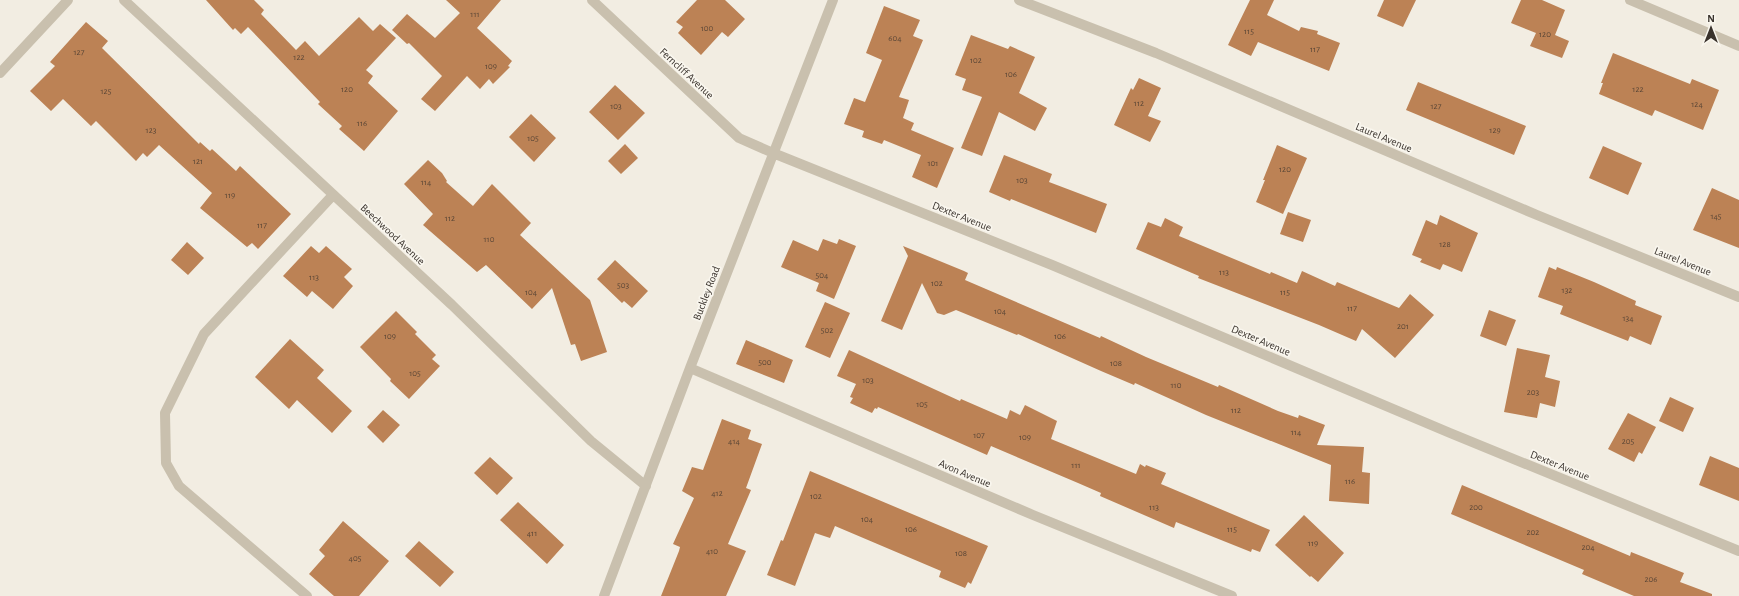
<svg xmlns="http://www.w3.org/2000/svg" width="1739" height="596" font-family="'Alegreya Sans',sans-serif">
<rect width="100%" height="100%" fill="#f2ede2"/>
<path fill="#bc8255" d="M206,0h48l10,10 -3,4 35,36 9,-9 14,15 40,-39 14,14 7,-7 16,14 -30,32 7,6 -5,7 30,28 -34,40 -25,-22 3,-3 -24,-22 2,-2 -72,-75 -7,7 -6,-6 -2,2z
M446,0h55l-24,28 35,33 -4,5 2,1 -17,17 -4,-5 -9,10 -13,-13 -32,35 -14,-12 21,-23 -33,-33 -2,1 -15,-14 15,-16 28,24 25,-25z
M697,0h28l20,19 -17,18 -6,-5 -21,23 -23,-22 5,-6 -7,-5z
M1250,0h24l-7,15 32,16 2,-4 17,4 -1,3 23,9 -11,28 -71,-29 -7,14 -23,-11z
M1384,0h32l-13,27 -26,-11z
M1521,0h21l23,10 -10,25 14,6 -7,17 -32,-12 6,-13 -25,-10z
M884,6l36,14 -7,16 10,4 -24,57 10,3 -6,18 11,5 -3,7 43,18 -17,40 -25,-11 9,-22 -37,-15 -2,4 -20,-7 2,-6 -20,-7 10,-26 11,4 17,-42 -16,-7z
M86,22l22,19 -6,7 97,96 1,-2 10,9 2,-2 24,22 4,-5 51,48 -33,35 -6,-6 -5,4 -47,-39 12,-15 -53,-48 -12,12 -4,-4 -7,8 -40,-40 -5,5 -28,-27 -12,12 -21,-20 25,-25 -5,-4z
M971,35l37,14 2,-3 25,11 -16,36 28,15 -12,23 -36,-19 -17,44 -21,-8 21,-51 -20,-7 4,-11 -11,-4z
M1613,53l77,31 2,-5 27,11 -16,40 -48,-20 -3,6 -53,-22 4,-11h-2z
M1139,78l22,10 -13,28 13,5 -11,21 -36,-17 17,-37 2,2z
M1418,82l108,44 -12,29 -108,-45z
M615,85l30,28 -27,27 -29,-28z
M531,114l25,24 -22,24 -25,-25z
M625,144l13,14 -17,16 -13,-13z
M1277,145l30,13 -24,56 -27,-12 9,-22h-2z
M1603,146l39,17 -14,32 -39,-17z
M1004,155l48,19 -3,8 58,22 -11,29 -85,-34 -1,2 -21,-9z
M428,160l14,13 5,8 -1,1 27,24 19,-22 39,39 -11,12 70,65 17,52 -26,9 -6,-17 -4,1 -19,-57 -20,21 -46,-44 -9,7 -54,-47 10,-11 -29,-30z
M1712,188l27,12v48l-46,-18z
M1288,212l23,8 -8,22 -23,-8z
M1440,215l38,18 -16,39 -19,-8 -3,6 -20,-8 2,-3 -10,-4 14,-35 11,5z
M1165,218l18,9 -4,9 91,38 1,-2 26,11 5,-12 33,15 2,-4 62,26 11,-14 24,21 -39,43 -33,-29 -6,12 -37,-16 -121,-47 1,-2 -63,-27 12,-27 13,5z
M823,239l14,5 2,-5 17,7 -22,53 -18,-8 3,-8 -38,-16 12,-27 25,11z
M187,242l17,16 -16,17 -17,-15z
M311,246l8,7 7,-7 26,23 -8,8 9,9 -20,23 -21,-18 -5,6 -24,-21z
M903,246l61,25 4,2 -3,7 135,58 1,-2 45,21 72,30 1,-2 59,26 20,7 1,-3 26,10 -8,20 47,2 -2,25 8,1 -1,31 -40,-3 2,-36 -125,-50 -71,-32 -1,2 -33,-14 -83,-37 -1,1 -61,-25 -12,5 -7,-2 -15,-30 -20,47 -21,-9 27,-65z
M615,260l33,31 -16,17 -8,-7 -2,2 -25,-24z
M1549,267l7,3 1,-3 37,15 42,19 -1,4 27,11 -11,29 -21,-9 -2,5 -68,-27 3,-8 -25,-9z
M825,302l25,11 -20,45 -25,-11z
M1489,310l27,10 -10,26 -26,-10z
M396,311l21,21 -2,2 21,21 -4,4 8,7 -31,33 -19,-18 1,-2 -31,-32z
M290,339l34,31 -7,8 35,33 -20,22 -35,-33 -8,9 -34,-32z
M746,340l47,20 -9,23 -48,-19z
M1517,348l33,7 -5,22 15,4 -5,26 -15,-4 -3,15 -33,-6z
M849,350l111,51 1,-2 46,20 3,-9 10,5 5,-10 32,16 -6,18 85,35 4,-10 5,3 1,-2 20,8 -5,11 109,46 -10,22 -8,-3 -1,3 -75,-30 -2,6 -74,-32 1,-3 -23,-10 -87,-37 -4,9 -109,-48 -1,2 -2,-1 -3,5 -22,-10 3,-5 -3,-1 6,-13 -19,-8z
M1670,397l24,11 -11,24 -24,-11z
M383,410l17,15 -17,18 -16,-16z
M1628,413l28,14 -14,27 -3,-2 -5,10 -26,-13z
M722,419l29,11 -3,9 14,5 -16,44 5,2 -23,54 18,7 -20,45h-65l18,-45 1,-4 -7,-3 21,-46 -12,-7 10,-24 11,3z
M1710,456l29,12v33l-40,-16z
M490,457l23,21 -16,17 -23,-22z
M810,471l178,75 -17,38 -3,-2 -3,6 -26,-11 2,-6 -106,-45 -5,12 -15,-5 -20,53 -28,-11 14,-35 2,1z
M1462,485l168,71 1,-4 53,21 -4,9 32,12v2h-78l-52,-22 2,-4 -133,-56z
M518,502l46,43 -17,19 -47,-44z
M1304,515l40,38 -26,29 -7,-6 -1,1 -35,-32z
M343,521l46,40 -30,35h-25l-25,-22 16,-18 -6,-6z
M419,541l35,31 -14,15 -35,-31z"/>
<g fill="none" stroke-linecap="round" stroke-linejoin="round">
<path stroke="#c9c0ae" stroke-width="10" d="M124,0l328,305 139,136 55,45
M592,0l147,138 34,15 279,112 398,168 289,118
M1019,0l137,53 381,162 202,82
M1630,0l109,46
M0,73l68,-73
M690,368l343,147 199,81
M307,596l-128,-110 -13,-23 -1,-50 39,-79 129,-139
M604,596l86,-228 143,-368"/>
</g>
<g text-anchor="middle" stroke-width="3.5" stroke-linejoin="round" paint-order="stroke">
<g font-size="9" fill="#5a4636">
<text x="475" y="17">111</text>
<text x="707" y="31">100</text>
<text x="1249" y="34">115</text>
<text x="1545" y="37">120</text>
<text x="895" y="41">604</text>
<text x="1315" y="52">117</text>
<text x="79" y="55">127</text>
<text x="299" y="60">122</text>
<text x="976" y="63">102</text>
<text x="491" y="69">109</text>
<text x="1011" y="77">106</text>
<text x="347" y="92">120</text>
<text x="1638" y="92">122</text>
<text x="106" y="94">125</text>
<text x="1139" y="106">112</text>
<text x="1697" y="107">124</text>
<text x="616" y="109">103</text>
<text x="1436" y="109">127</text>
<text x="362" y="126">116</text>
<text x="151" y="133">123</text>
<text x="1495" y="133">129</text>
<text x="533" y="141">105</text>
<text x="198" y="164">121</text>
<text x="933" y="166">101</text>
<text x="1285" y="172">120</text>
<text x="1022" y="183">103</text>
<text x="426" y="185">114</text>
<text x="230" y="198">119</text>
<text x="1716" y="219">145</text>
<text x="450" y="221">112</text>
<text x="262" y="228">117</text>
<text x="489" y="242">110</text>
<text x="1445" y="247">128</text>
<text x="1224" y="275">113</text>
<text x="822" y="278">504</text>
<text x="314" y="280">113</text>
<text x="937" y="286">102</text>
<text x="623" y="288">503</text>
<text x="1567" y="293">132</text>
<text x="531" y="295">104</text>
<text x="1285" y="295">115</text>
<text x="1352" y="311">117</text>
<text x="1000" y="314">104</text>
<text x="1628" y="321">134</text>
<text x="1403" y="329">201</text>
<text x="827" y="333">502</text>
<text x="390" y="339">109</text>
<text x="1060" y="339">106</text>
<text x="765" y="365">500</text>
<text x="1116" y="366">108</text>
<text x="415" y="376">105</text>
<text x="868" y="383">103</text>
<text x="1176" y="388">110</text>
<text x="1533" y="395">203</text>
<text x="922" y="407">105</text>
<text x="1236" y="413">112</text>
<text x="1296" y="435">114</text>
<text x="979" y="438">107</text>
<text x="1025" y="440">109</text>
<text x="734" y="444">414</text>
<text x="1628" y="444">205</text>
<text x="1076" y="468">111</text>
<text x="1350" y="484">116</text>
<text x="717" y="496">412</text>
<text x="816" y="499">102</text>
<text x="1154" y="510">113</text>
<text x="1476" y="510">200</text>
<text x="867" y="522">104</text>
<text x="911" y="532">106</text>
<text x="1232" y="532">115</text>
<text x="1533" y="535">202</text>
<text x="532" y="536">411</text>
<text x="1313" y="546">119</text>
<text x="1588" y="550">204</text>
<text x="712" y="554">410</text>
<text x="961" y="556">108</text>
<text x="355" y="561">405</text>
<text x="1651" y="582">206</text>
</g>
<g font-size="11" fill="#39322c" stroke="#f9f6ee">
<text transform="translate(687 73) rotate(43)" y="4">Ferncliff Avenue</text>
<text transform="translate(1384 137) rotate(23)" y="4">Laurel Avenue</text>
<text transform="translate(962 216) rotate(22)" y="4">Dexter Avenue</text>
<text transform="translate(393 234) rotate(43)" y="4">Beechwood Avenue</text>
<text transform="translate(1683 261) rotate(22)" y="4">Laurel Avenue</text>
<text transform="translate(706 293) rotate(-69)" y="4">Buckley Road</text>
<text transform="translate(1261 340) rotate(23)" y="4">Dexter Avenue</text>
<text transform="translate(1560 465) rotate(22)" y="4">Dexter Avenue</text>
<text transform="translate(965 473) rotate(23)" y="4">Avon Avenue</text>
</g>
</g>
<g transform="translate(1711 28)" stroke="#f9f6ee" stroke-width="3" paint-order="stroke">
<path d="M0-3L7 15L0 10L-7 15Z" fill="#39322c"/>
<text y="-6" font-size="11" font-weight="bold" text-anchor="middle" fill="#39322c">N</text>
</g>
</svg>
